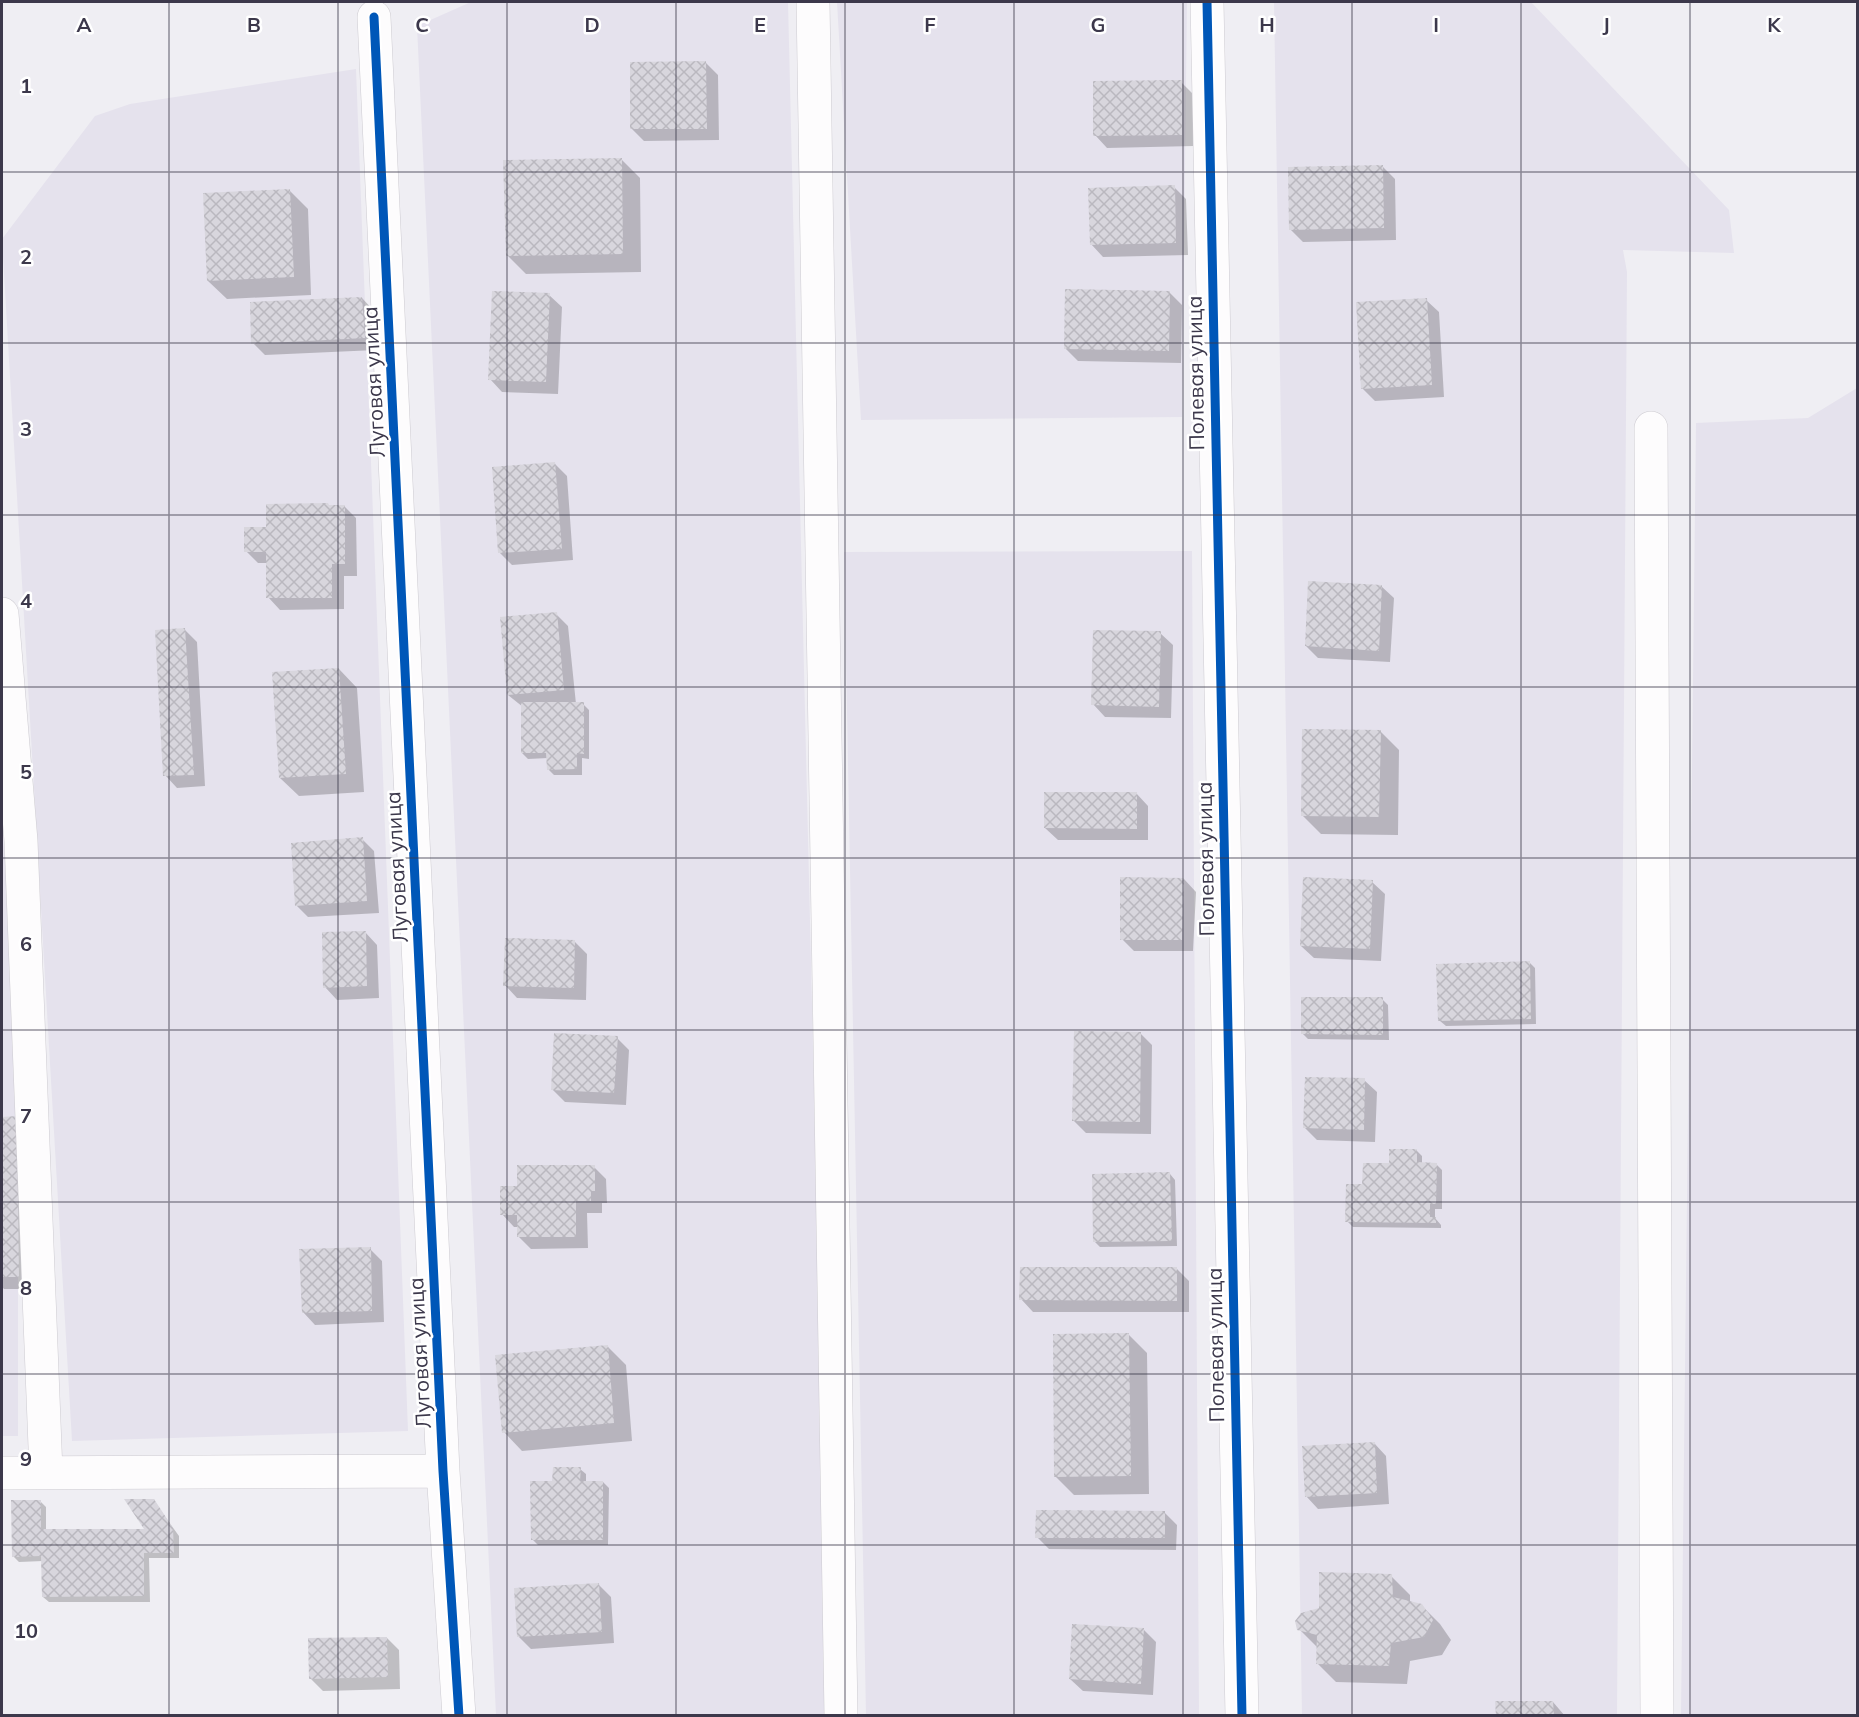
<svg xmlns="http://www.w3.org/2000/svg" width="1859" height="1717" font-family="Mulish,sans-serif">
<defs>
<pattern id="building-cross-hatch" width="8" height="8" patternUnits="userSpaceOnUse" patternTransform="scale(1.5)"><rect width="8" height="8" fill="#d8d6dd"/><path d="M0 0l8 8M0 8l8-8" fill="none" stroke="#bab8bf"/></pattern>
</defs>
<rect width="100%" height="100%" fill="#efeef3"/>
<path fill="#e5e2ed" d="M471,2h317l41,1713h-333l-79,-1689z
M837,2h350l-5,415 -321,3z
M1274,2h257l198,208 5,43 -111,-3 4,22 -10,1443h-315z
M356,69l52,1362 -336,10 -70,-1202 93,-123 35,-12z
M1857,388v1327h-176l15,-1292 112,-5z
M1192,551l7,1164h-333l-22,-1163z
M2,823l16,190v423h-16z"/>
<path fill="#0003" d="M706,63l12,12 1,65 -75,1 -12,-12z
M1181,82l12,12 1,52 -87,2 -12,-13z
M621,159l19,19 1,94 -115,2 -19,-19z
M1383,167l12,12 1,61 -93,2 -13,-13z
M1174,187l12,12 2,56 -85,2 -12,-13z
M289,190l19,19 3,86 -84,4 -19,-18z
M1169,292l13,13 -1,58 -103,-2 -13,-13z
M549,295l13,12 -4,87 -56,-2 -12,-13z
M362,298l12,13 2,39 -111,5 -12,-12z
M1426,300l13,12 5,85 -69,4 -12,-12z
M555,464l12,12 6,84 -61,5 -12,-12z
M344,506l12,12 1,58h-13v33l-64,1 -12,-13v-34h-10l-12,-12z
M1381,586l13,12 -4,64 -72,-4 -12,-12z
M556,614l12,12 8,78h7l6,6v49l-7,-1v17h-28l-6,-6v-11l-20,1 -6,-6 1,-46 -15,-12z
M185,630l12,12 8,144 -28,2 -12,-13z
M1160,633l13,12 -2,73 -66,-1 -12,-13z
M339,669l18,19 7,104 -65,4 -19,-18z
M1380,731l19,19 -1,85 -77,-1 -19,-19z
M1136,793l12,13v34h-90l-13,-12z
M362,839l12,12 5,62 -71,4 -12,-12z
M1184,879l12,13 -3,59h-59l-12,-12z
M1372,882l13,12 -4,67 -67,-3 -13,-12z
M365,932l12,13 2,53 -42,2 -12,-13z
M575,942l12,12 -1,46 -69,-2 -12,-13z
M1529,962l6,6 1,56 -90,2 -6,-5z
M1382,999l6,6 1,35 -81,-1 -6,-6z
M1140,1033l12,12 -1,89 -65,-1 -12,-12z
M617,1038l12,12 -3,55 -61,-3 -13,-13z
M1364,1080l13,12 -2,50 -58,-2 -12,-12z
M2,1118h14l15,171h-27l-2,-2z
M1417,1151l5,5v8h14l6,6v39h-7v9l6,7v3l-88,-1 -6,-6 16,-36 28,-20z
M594,1167l12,12 1,24h-5v10h-15l1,35 -57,1 -13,-13v-9h-4l-12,-13 16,-26z
M1170,1174l5,6 2,66 -77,1 -6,-6z
M370,1249l12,12 2,61 -69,3 -12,-13z
M1177,1269l12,12v31h-156l-12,-13z
M1129,1335l18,18 2,141 -75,1 -19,-19z
M607,1346l19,19 6,76 -110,10 -18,-19z
M1374,1443l12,13 3,48 -71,5 -12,-13z
M580,1469l6,5v8h17l6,6 -1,57h-70l-6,-6 22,-57z
M153,1500l26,36v22h-30l1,44h-101l-6,-5v-36l-24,1 -6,-6 27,-55 6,6v24l101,-1z
M1164,1512l13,13 -1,25 -127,-1 -12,-12z
M1391,1576l19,19v8l11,2 19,19 11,16 -9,15 -32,6 -3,23 -71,-2 -18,-18v-16l-19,-19 21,-20z
M599,1585l12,12 3,46 -83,6 -13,-13z
M1144,1630l12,12 -3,53 -70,-4 -13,-12z
M387,1638l12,12 1,39 -77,2 -12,-12z
M1553,1702l12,14h-68z"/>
<path fill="url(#building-cross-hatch)" d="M706,61l1,68h-77v-67z
M1182,80v55l-89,1v-55z
M622,158l1,96 -117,2 -3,-96z
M1383,165l1,63 -95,2 -1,-63z
M1175,185l1,58 -86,2 -2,-57z
M290,189l4,88 -87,4 -4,-88z
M1065,289l105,2 -1,60 -105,-2z
M492,291l58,2 -4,89 -58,-2z
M362,297l3,41 -114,6 -1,-42z
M1427,298l5,87 -71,4 -5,-87z
M555,462l7,87 -64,4 -6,-86z
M328,503l1,2h16v59h-13v34h-66v-46h-22v-25h22v-23z
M1308,581l74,4 -3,66 -74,-5z
M557,612l7,78 -57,5 -7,-78z
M185,628l9,147 -31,1 -8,-146z
M1093,630l68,1 -2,76 -68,-2z
M339,668l7,106 -67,4 -7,-106z
M521,702h63v52l-7,-1v16l-30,1 -1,-17h-25z
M1302,729l79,1 -2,87 -78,-1z
M1044,792h93v37l-93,-1z
M363,837l4,64 -72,5 -4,-63z
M1120,877l64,1 -2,62h-62z
M1303,877l70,3 -3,69 -70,-3z
M366,931l1,55 -44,2 -1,-56z
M505,938l70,2 -1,48 -71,-2z
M1530,961l1,58 -93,2 -2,-57z
M1301,997h82v38l-82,-1z
M1074,1031l67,1 -1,90 -68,-1z
M554,1033l64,3 -4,57 -63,-3z
M1305,1077l60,1 -1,52 -61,-2z
M17,1116l2,161h-17v-160z
M1389,1149h28v13l20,1 -1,41h-6v13h6v6l-91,-1 1,-38h16l1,-21h26z
M517,1165h78v26h-4v10h-15v36h-59v-22h-17v-29h17z
M1170,1172l2,69 -79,1 -1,-68z
M371,1247l1,64 -70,2 -3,-64z
M1020,1267h157v34l-158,-1z
M1129,1333l2,143 -77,1 -1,-143z
M608,1345l6,78 -112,10 -7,-78z
M1375,1442l2,51 -72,4 -3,-51z
M553,1467h28l-1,14h23v59h-72l-1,-59h22z
M124,1499h30l19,29 1,25h-30v43l-102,1 -1,-41 -29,1 -1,-57h30v29h103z
M1036,1510l129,1v27h-130z
M1319,1572l73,2 1,23 29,7 11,16 -9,17 -33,6 -2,23 -73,-2 1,-29 -20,-5 -2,-9 6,-8 18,-5z
M599,1583l3,49 -85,5 -3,-49z
M1072,1624l72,4 -3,56 -72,-5z
M387,1637l1,40 -79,2 -1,-41z
M1495,1701h58l1,15h-58z"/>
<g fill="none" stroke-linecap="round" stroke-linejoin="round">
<defs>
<path id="minor" d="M813,2l28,1714
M1207,2l35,1714
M374,17l69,1454 16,245
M1651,428l6,1288
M2,614l19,227 25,631
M2,1473l441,-2"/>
</defs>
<use href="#minor" stroke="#cdcbd1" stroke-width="34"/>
<use href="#minor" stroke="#fdfcfd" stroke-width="33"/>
<defs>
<path id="cycleway" d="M1207,2l35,1714
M374,17l69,1454 16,245"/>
</defs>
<use href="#cycleway" stroke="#fff" stroke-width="13"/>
<use href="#cycleway" stroke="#0057b8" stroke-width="9"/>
</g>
<path fill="none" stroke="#3c384b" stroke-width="1.5" stroke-opacity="0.55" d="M169,2v1714M338,2v1714M507,2v1714M676,2v1714M845,2v1714M1014,2v1714M1183,2v1714M1352,2v1714M1521,2v1714M1690,2v1714M2,172h1856M2,343h1856M2,515h1856M2,687h1856M2,858h1856M2,1030h1856M2,1202h1856M2,1374h1856M2,1545h1856"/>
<g text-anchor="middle" stroke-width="5" stroke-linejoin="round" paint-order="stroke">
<g font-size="21" fill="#3c384b" stroke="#fff">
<text transform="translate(1196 373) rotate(-91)" y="7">Полевая улица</text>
<text transform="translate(374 382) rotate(-93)" y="7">Луговая улица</text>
<text transform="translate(1206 859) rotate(-91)" y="7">Полевая улица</text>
<text transform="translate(397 867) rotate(-93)" y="7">Луговая улица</text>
<text transform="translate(1216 1345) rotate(-91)" y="7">Полевая улица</text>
<text transform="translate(420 1353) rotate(-93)" y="7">Луговая улица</text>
</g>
</g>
<g font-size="20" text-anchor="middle" font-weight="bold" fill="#3c384b" stroke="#fff" stroke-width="5" stroke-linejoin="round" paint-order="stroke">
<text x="84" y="32">A</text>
<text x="254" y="32">B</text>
<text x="422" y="32">C</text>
<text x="592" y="32">D</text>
<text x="760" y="32">E</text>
<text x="930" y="32">F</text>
<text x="1098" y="32">G</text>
<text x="1267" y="32">H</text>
<text x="1436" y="32">I</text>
<text x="1606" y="32">J</text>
<text x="1774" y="32">K</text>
<text x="26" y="93">1</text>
<text x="26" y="264">2</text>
<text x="26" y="436">3</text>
<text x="26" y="608">4</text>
<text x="26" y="779">5</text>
<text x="26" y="951">6</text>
<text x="26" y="1123">7</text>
<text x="26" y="1295">8</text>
<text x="26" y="1466">9</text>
<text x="26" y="1638">10</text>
</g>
<rect width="1859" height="1717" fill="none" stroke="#3c384b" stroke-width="6"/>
</svg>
